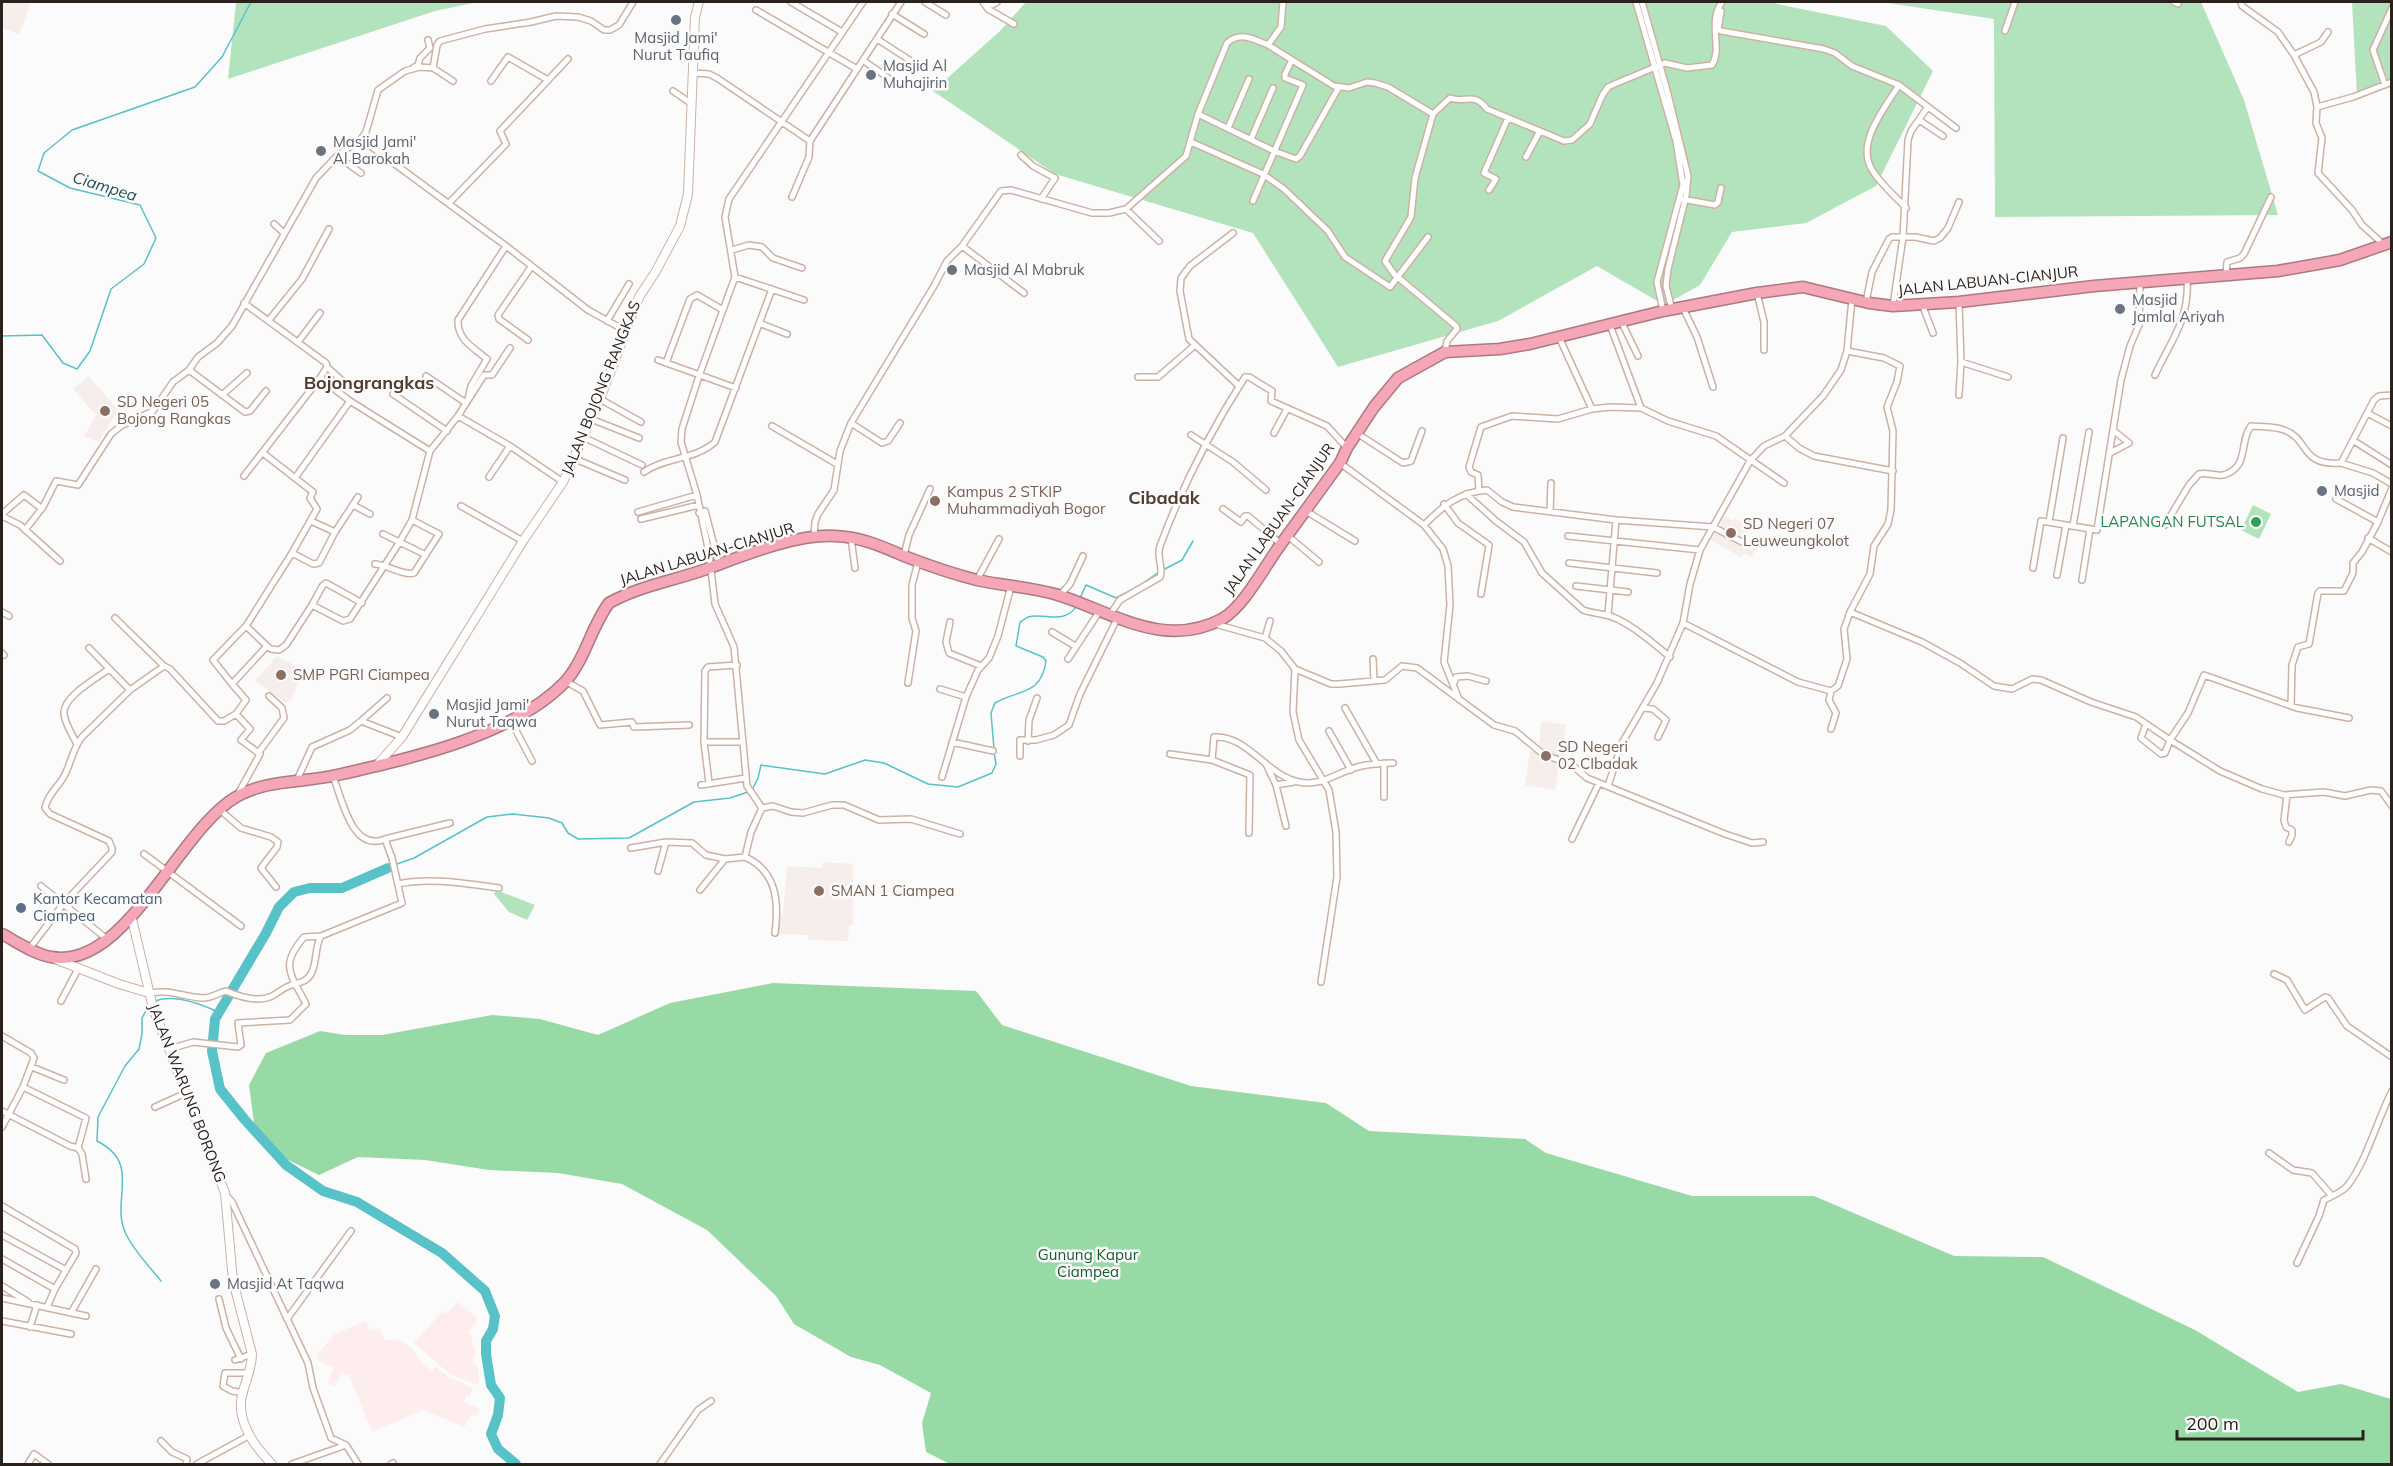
<svg xmlns="http://www.w3.org/2000/svg" width="2393" height="1466" font-family="Mulish,sans-serif">
<rect width="100%" height="100%" fill="#fbfbfb"/>
<path fill="#fdedec" d="M458,1302l20,17 -10,12 5,7 -2,5 4,4 1,8 -4,5 6,8 1,16h-4l-25,-10 -36,-31 28,-31 3,2z
M365,1321l6,9 8,-2 6,13 7,-2 2,3 3,-3 14,8 11,16 10,8 5,-4 11,10 25,11 -3,8 -3,-1 -3,7 16,7 -3,7 -5,-1 -8,12 -41,-17 -51,22 -23,-58 -4,1 -3,-4 -7,15 -7,-3 6,-16 -16,-6 -2,-5 19,-22z"/>
<path fill="#f6eeeb" d="M2,2h29l-12,32 -17,-6z
M89,376l28,33v4l-19,29 -14,-6 12,-21 -23,-26z
M1725,516l8,5 2,-3 15,10 -6,11 13,8 -6,10 -7,-4 -3,4 -30,-17z
M277,656l26,14 -11,28 -6,5 -31,-22z
M1541,721l25,4 -11,65 -30,-5 5,-33 9,-2z
M823,862l30,2v61h-4l-1,16 -40,-1v-5l-32,-1 2,-20h5l4,-48 35,2z"/>
<path fill="#b3e3bd" d="M236,2h242l-43,9 -207,68z
M1026,2h748l3,2 109,22 47,45 -57,115 -70,37 -74,9 -32,53 -36,20 -67,-39 -99,55 -160,46 -85,-134 -198,-59 -122,-83 67,-60z
M1881,2h320l43,98 34,115 -283,2 -1,-198z
M2352,2h39v83l-34,11z
M2253,505l18,9 -12,25 -18,-9z
M496,890l39,15 -8,15 -18,-8 -15,-18z"/>
<path fill="#97daa6" d="M773,983l203,8 26,34 189,61 135,17 43,28 156,8 21,14 146,43h122l140,60 89,1 152,73 103,62 43,-8 50,15v65h-1441l-24,-12 -4,-29 9,-30 -51,-28 -29,-8 -57,-33 -18,-28 -69,-66 -85,-46 -64,-11 -69,-3 -64,-10 -67,-3 -39,18 -43,-21 -22,-31 -5,-38 17,-32 54,-22 25,4h37l110,-20 48,4 58,16 72,-32z"/>
<g fill="none" stroke-linecap="round" stroke-linejoin="round">
<path stroke="#57c2c8" stroke-width="1.5" d="M2,336l40,-1 21,28 14,6 13,-18 21,-62 33,-25 12,-26 -16,-33 -70,-17 -32,-17 6,-18 28,-23 123,-43 27,-30 29,-55
M1163,570l19,-10 11,-19
M1080,598l6,-13 30,13 23,-12 20,-14
M994,749l-3,-36 4,-10c24,-14 46,-7 51,-42l-3,-4 -27,-11 4,-24c3,-1 5,-4 8,-5 16,-5 37,9 49,-12
M752,790l6,-12 3,-13 64,9 40,-14 19,3 44,21 30,3 34,-14 4,-9 -2,-11
M397,864l17,-6 73,-41 26,-3 36,4 13,5 6,10 10,6 51,-1 65,-36 36,-4 18,-6
M155,1001c19,-7 46,3 63,11
M149,1005l-7,13v16l-3,15 -14,17 -27,51 -1,24c47,24 11,60 30,95 8,16 23,31 34,45"/>
<path stroke="#57c2c8" stroke-width="10" d="M388,868l-46,20h-32l-16,4 -15,15 -13,26 -51,86 -3,32 8,38 25,31 41,45 37,26 34,11 85,51 43,38 10,25 -2,13 -7,12v13l5,31 9,13 -2,17 -7,19 7,15 18,15"/>
<defs>
<path id="street" d="M791,2l51,30
M925,2l21,13
M983,2l5,7 26,15
M984,2l8,3 5,-3
M1636,2l40,139 7,44 -26,97 6,29
M1642,2l26,92 20,82 -2,20 -18,73 -2,17 6,24
M2174,2l4,2
M2241,2l1,4 36,26 16,23 20,37 3,15 -1,16 6,15 -4,35 34,37 10,15 21,19
M756,10l101,59
M1721,11l-3,18 3,2 103,18 11,4 17,13 47,19 57,43
M892,14l32,20
M2005,31l10,-29
M877,39l34,22
M1268,45l66,41 15,2 18,-6 8,1 13,4 45,27 -18,64 -4,39 -26,44 9,13 62,52 1,3 -10,12 -2,11
M2294,55l27,-13 7,-10
M864,61l33,23
M413,68l5,-3 2,-7 10,-10 -2,-8
M433,68l20,13
M693,73l16,1 8,4 93,63 91,-139
M491,81l17,-24 40,23
M1899,85c-14,23 -46,60 -25,88 9,13 21,23 32,35
M2385,85l-12,-35 19,-42
M673,91l19,13
M2317,107l36,-10 39,-15
M1198,114l76,37 22,8 4,-3 39,-69
M1433,114l17,-16c16,6 23,-7 37,11l77,32 8,-1 18,-16 12,-28 6,-9 9,-4 48,-20 22,5 25,-3c11,-17 -5,-43 10,-63
M1919,120l24,16
M1228,128l21,-49
M361,139l145,107
M1251,139l22,-51
M1191,142l72,32 21,15 44,42 17,26 45,30 38,-50
M1021,155l12,11 22,12 -14,21
M337,156l24,17
M1526,157l14,-26
M1489,190l7,-11 -12,-6 24,-55
M792,197l17,-40 1,-16
M1682,199l33,6 3,-3 3,-14
M1253,201l50,-116 -18,-7v-4l7,-14
M450,202l56,-58 -6,-13 68,-72
M1126,209l33,32
M274,224l10,9
M1233,233l-43,33 -9,12 -1,13 9,48 50,47
M962,246l62,47
M732,250l17,-5 13,2 11,11 29,10
M2226,275l1,-13 13,-4 4,-4 27,-57
M735,277l69,23
M1757,293l7,29v28
M1866,302l6,-30 17,-33 3,-2h23l19,4 6,-3 8,-10 11,-26
M244,303l82,60 1,4 -7,11
M1922,304l11,29
M1893,306l10,-69 5,-97 3,-9 16,-23
M1683,308l14,29 16,50
M269,320l33,-41 27,-50
M607,321l22,-37
M1621,321l17,35
M759,323l28,11
M1610,325l31,83
M1559,337l33,72
M528,340l-29,-21 -1,-4 33,-48
M298,342l22,-29
M658,360l78,28
M1961,362l47,15
M666,363l24,-64 7,-4 26,15
M327,367l22,20
M189,370l56,42 5,-1 16,-20
M2155,375c16,-35 35,-55 32,-97
M426,376l40,27
M1138,377h20l36,-31
M393,394l54,37
M222,395l25,-22
M1959,395l2,-33 -2,-60
M2392,395l-13,1 -5,4 -33,63 32,10 19,11
M468,399l3,-13 16,-27c-13,-11 -30,-19 -29,-39l48,-74 82,64 38,21
M600,399l41,23
M2367,413l25,13
M458,416l26,-41h8l18,-27
M591,419l48,19
M851,423l31,20 6,-2 12,-18
M772,426l65,38
M1274,433l13,-24
M1358,434l45,29 8,-2 11,-30
M1191,435l42,27 33,28
M1785,436l14,12 15,8 79,15
M583,437l59,28
M2354,441l38,24
M263,453l50,39 -3,6 7,11 -25,44
M2110,453l19,-10 -15,-12
M573,458l52,22
M1340,463l84,62 19,24 5,17 2,39 -6,57 14,35
M644,472c21,-15 51,-12 71,-30l57,-153
M244,476l76,-98 30,23 80,50 28,-35 52,30 53,36
M489,477l21,-31
M295,478l55,-77
M1479,491l-1,-16 -7,-3 -2,-5 12,-40 31,-11 46,3 34,-10 18,-2 31,1 27,13 48,15 68,47
M1466,494l30,27 28,21 18,31 41,37c8,3 15,3 23,5 20,4 48,29 64,42
M2336,499l42,23
M1444,504l14,19 31,22 -8,49
M353,505l17,9
M461,506l62,35
M1223,509l18,13 4,-6h3l33,28
M1306,511l49,30
M638,512l59,-17
M1550,512l1,-29
M699,513l6,-2 14,53
M2,514l22,-19 17,13
M2,516l18,9 40,36
M641,519l58,-14
M311,521l24,11
M2049,522l14,-84
M1424,525c19,-19 35,-33 63,-35l15,12 11,5 103,13 97,7 31,16
M2165,525l24,-40 10,-11c8,-2 15,2 24,1 27,-7 16,-35 28,-49 10,1 23,0 33,4 26,9 15,36 57,33
M2073,526l16,-94
M25,530l18,-23 13,-26 22,4 33,-51 10,-8 32,-15 20,-29 16,-12 9,-13 19,-14 15,-17 84,-148 21,-22 24,-17 5,-7 12,-42 27,-19 15,-4 13,1 4,-23 3,-4 45,-12 46,-7 25,-6 22,1 13,4 13,9h6l9,-5 14,-23
M383,534l43,21
M1288,536l31,26
M1568,536l132,14
M814,537l1,-15 3,-8 16,-24 6,-39 11,-28 83,-137 13,-25 15,-15 39,-55 10,-1 81,23h17l17,-4 60,-53 12,-42 29,-71c13,-12 27,-4 41,2l13,-18 2,-25
M851,538l4,30
M2368,538l24,14
M904,555l5,-20 21,-46
M1569,563l88,10
M375,564c13,1 28,12 39,9l25,-39 -27,-14
M2033,568l8,-47 56,9 24,-150 9,-34 9,-21 1,-42
M2057,575l9,-50
M977,580l22,-41
M2082,580l8,-51
M1576,586l52,6
M1060,595l10,-11 13,-28
M312,605l11,-20 3,-2 36,20
M2,612l7,4
M1850,612l72,30 38,21 34,23 18,3 20,-10 9,1 50,22 45,15 34,23 18,-27 16,-38 93,33 52,10
M1608,615l8,-95
M1109,616l11,-16 40,-23c4,-9 -4,-19 0,-31 22,-59 51,-116 85,-169h4l23,14 -1,10 56,25 20,22
M115,618l49,48
M950,622l-4,20 3,11 32,13
M1683,623l7,-39 10,-34 50,-89 14,-15 21,-10 38,-40 18,-26 6,-19 5,-52
M1215,624l50,14 16,13 14,18 -2,43 6,28 30,50 7,42 1,45 -16,105
M1052,632l23,14
M1265,638l5,-17
M267,646l-21,-20 46,-73 21,11 6,-1 16,-31 23,-35
M89,648l41,42
M2,653l2,2
M1068,659l31,-47
M1373,659l1,22
M1295,669l36,15h8l46,-4 17,-14 15,2 77,57 21,6 28,23 29,11 15,13 138,56 27,9 11,-1
M565,681l18,10 17,34 32,-3 2,5 55,-2
M908,683l8,-52 -4,-13v-33l6,-23
M1454,683l2,-6 12,-1 18,5
M232,684l-19,-24 33,-34
M940,689l26,8
M1831,691l-2,9 7,13 -5,16
M2291,706l1,-41 6,-18 11,-3 9,-51 2,-2h24l9,-18v-10l9,-11 16,-30 14,-34
M1345,708l32,56
M1644,708l9,1 13,11 -8,17
M361,721l26,-23
M511,721l21,40
M2146,724l-5,14 20,16 4,-1 5,-13 50,31 42,18 22,6 40,-3 21,4 26,-6 10,1 11,15
M1329,731l22,39
M1028,741l1,-21 8,-22
M704,742h39
M952,742l41,9
M77,744c-5,-10 -12,-20 -13,-30 -2,-17 33,-36 45,-45
M259,752l25,-34 -2,-10 -13,-12
M1170,754l42,6 38,15 -1,58
M1020,756v-16h16l18,-5 15,-10 11,-31 37,-75
M1212,760l2,-23c34,-2 53,39 85,45 23,5 40,-11 62,-16 10,-2 22,-3 32,-3
M1266,764l10,21 10,41
M942,777l24,-80 12,-27 11,-12 9,-22 13,-50
M297,780l15,-33 38,-17 11,-9 41,16
M709,783l-5,-41 1,-71 3,-4 29,-2
M701,785l45,-7
M1276,785l18,-3
M1608,786l14,-43 35,-60 26,-60 115,59 33,9 7,-5 9,-27 -3,-30 6,-17 20,-38 4,-28 14,-22 3,-14 2,-79 -6,-24 10,-25 3,-16 -16,-8 -37,-7
M238,794l22,-40 -19,-14 9,-11 -14,-15 10,-14 -14,-16 35,-38 4,3 8,1 7,-5 26,-40 31,16 7,-2 49,-76 13,-23 18,-69
M2287,795l-3,25 2,7 6,3v5l-3,7
M1384,797v-34
M762,808l11,-2 18,6 12,1 29,-8h12l35,15 32,-1 49,15
M220,810l21,18 30,9 7,5 -1,5 -16,21 15,19
M385,839l65,-16
M1572,839l27,-56
M631,848l35,-6 26,1 14,12 19,4 20,-2
M144,854l97,72
M658,871l8,-29
M398,884c32,-7 69,0 101,4
M41,886l66,53
M700,890l25,-31
M775,933c4,-31 2,-62 -30,-76l6,-25 11,-24 -15,-22 -13,-139 -19,-43 -6,-51 -12,-58 -16,-53 1,-13 17,-53 36,-99 -10,-60 4,-18 134,-197
M30,948l34,-45 48,-51v-4l-3,-7 -59,-27 -5,-6c2,-12 12,-20 18,-30 8,-13 9,-29 19,-41l48,-47 34,-24 6,3 48,52h6l12,-7
M2274,974l13,6 18,30 20,-13 3,1 19,28 45,31
M149,993c25,-4 32,4 54,5 9,0 15,-5 23,-7 14,6 32,12 46,5 6,-3 11,-8 17,-10 10,-4 18,-3 23,-14 5,-11 3,-27 9,-36l81,-33 -10,-45 -7,-19c-33,14 -43,-40 -52,-63
M61,1001l17,-32
M2,1036l29,17 3,5 -11,29 -21,40
M170,1049l23,-7 45,5 3,-2 -3,-22 52,-3 16,-16c-15,-30 -27,-38 -2,-67l17,-1
M32,1067l32,13
M155,1107l31,-14
M2,1111l68,35 8,2 8,-30 -63,-31
M78,1148l4,6 4,25
M2269,1153l24,17 19,3 20,23
M226,1195l6,7 76,161 5,25 18,50 15,7 12,19
M2,1206l73,43 1,4 -21,36 -8,18
M2,1235l64,35
M2,1259l53,30
M2297,1263l22,-47 5,-16c8,-4 19,-8 24,-15 18,-23 30,-67 44,-94
M2,1286l26,16
M2,1298l84,18
M219,1299l7,29 15,31
M71,1313l25,-44
M287,1319l64,-88
M2,1321l69,13
M30,1327l7,-22
M235,1360l17,-6
M244,1393l-12,-2 -9,-5 2,-13h25
M161,1441l11,11 15,7 -1,5
M28,1464l6,-10 14,10
M197,1464l53,-29
M292,1464l54,-19
M391,1464l2,-1
M660,1464l38,-54 13,-9"/>
<path id="secondary" d="M377,765l25,-28 121,-196 40,-59 37,-83 39,-102 17,-26 24,-45 8,-32 7,-177 4,-15
M132,919l21,89 72,185 8,88 19,73c0,17 -9,31 -11,47 -2,24 15,47 31,63
M55,959l64,25 30,9"/>
<path id="highway" d="M2,934c15,8 32,20 49,23 74,14 127,-126 185,-160 31,-18 67,-14 101,-22 71,-16 176,-39 228,-93 20,-22 26,-55 44,-79 32,-18 69,-23 103,-36 35,-13 85,-33 123,-31 26,1 46,10 69,20 23,9 49,18 73,24 27,6 54,7 81,15 54,17 106,55 164,24 22,-12 44,-55 59,-75 20,-27 39,-54 59,-81l7,-15 27,-41 24,-29 47,-26 55,-3 30,-5 133,-33 94,-18 46,-6 66,16 24,3 66,-4 135,-16 184,-15 62,-11 52,-18"/>
</defs>
<use href="#street" stroke="#ceb1a5" stroke-width="8"/>
<use href="#secondary" stroke="#ceb1a5" stroke-width="10"/>
<use href="#highway" stroke="#ae7881" stroke-width="13"/>
<use href="#street" stroke="#fff" stroke-width="5"/>
<use href="#secondary" stroke="#fff" stroke-width="8"/>
<use href="#highway" stroke="#f5a7b8" stroke-width="10"/>
</g>
<g fill="#6b7280" stroke="#fbfbfb" stroke-width="2">
<circle cx="676" cy="20" r="6"/>
<circle cx="871" cy="75" r="6"/>
<circle cx="321" cy="151" r="6"/>
<circle cx="952" cy="270" r="6"/>
<circle cx="2120" cy="309" r="6"/>
<circle cx="2322" cy="491" r="6"/>
<circle cx="434" cy="714" r="6"/>
<circle cx="215" cy="1284" r="6"/>
</g>
<g fill="#8d6e63" stroke="#fbfbfb" stroke-width="2">
<circle cx="105" cy="411" r="6"/>
<circle cx="935" cy="501" r="6"/>
<circle cx="1731" cy="533" r="6"/>
<circle cx="281" cy="675" r="6"/>
<circle cx="1546" cy="756" r="6"/>
<circle cx="819" cy="891" r="6"/>
</g>
<circle fill="#2e9e5b" stroke="#fbfbfb" stroke-width="2" cx="2256" cy="522" r="6"/>
<circle fill="#5c6f8a" stroke="#fbfbfb" stroke-width="2" cx="21" cy="908" r="6"/>
<g text-anchor="middle" stroke-width="5" stroke-linejoin="round" paint-order="stroke">
<g font-size="15" fill="#5b616d" stroke="#fbfbfb" text-anchor="start">
<text x="676" y="43" text-anchor="middle">Masjid Jami'<tspan x="676" dy="17">Nurut Taufiq</tspan></text>
<text x="883" y="71">Masjid Al<tspan x="883" dy="17">Muhajirin</tspan></text>
<text x="333" y="147">Masjid Jami'<tspan x="333" dy="17">Al Barokah</tspan></text>
<text x="964" y="275">Masjid Al Mabruk</text>
<text x="2132" y="305">Masjid<tspan x="2132" dy="17">Jamlal Ariyah</tspan></text>
<text x="2334" y="496">Masjid</text>
<text x="446" y="710">Masjid Jami'<tspan x="446" dy="17">Nurut Taqwa</tspan></text>
<text x="227" y="1289">Masjid At Taqwa</text>
</g>
<g font-size="15" fill="#2b211c" stroke="#fbfbfb">
<text transform="translate(1988 281) rotate(-6)" y="5">JALAN LABUAN-CIANJUR</text>
<text transform="translate(601 388) rotate(-68)" y="5">JALAN BOJONG RANGKAS</text>
<text transform="translate(1279 519) rotate(-55)" y="5">JALAN LABUAN-CIANJUR</text>
<text transform="translate(707 554) rotate(-17)" y="5">JALAN LABUAN-CIANJUR</text>
<text transform="translate(187 1093) rotate(69)" y="5">JALAN WARUNG BORONG</text>
</g>
<g font-size="15" fill="#785e54" stroke="#fbfbfb" text-anchor="start">
<text x="117" y="407">SD Negeri 05<tspan x="117" dy="17">Bojong Rangkas</tspan></text>
<text x="947" y="497">Kampus 2 STKIP<tspan x="947" dy="17">Muhammadiyah Bogor</tspan></text>
<text x="1743" y="529">SD Negeri 07<tspan x="1743" dy="17">Leuweungkolot</tspan></text>
<text x="293" y="680">SMP PGRI Ciampea</text>
<text x="1558" y="752">SD Negeri<tspan x="1558" dy="17">02 CIbadak</tspan></text>
<text x="831" y="896">SMAN 1 Ciampea</text>
</g>
<g font-size="15" fill="#27864d" stroke="#fbfbfb" text-anchor="end">
<text x="2244" y="527">LAPANGAN FUTSAL</text>
</g>
<g font-size="15" fill="#4e5e75" stroke="#fbfbfb" text-anchor="start">
<text x="33" y="904">Kantor Kecamatan<tspan x="33" dy="17">Ciampea</tspan></text>
</g>
<g font-size="15" fill="#145c2e" stroke="#fbfbfb">
<text x="1088" y="1260">Gunung Kapur<tspan x="1088" dy="17">Ciampea</tspan></text>
</g>
<g font-size="16" font-style="italic" fill="#1f4f52" stroke="#fbfbfb">
<text transform="translate(105 186) rotate(17)" y="6">Ciampea</text>
</g>
<g font-size="18" font-weight="bold" fill="#533c32" stroke="#fbfbfb">
<text x="369" y="389">Bojongrangkas</text>
<text x="1164" y="504">Cibadak</text>
</g>
</g>
<rect width="2393" height="1466" fill="none" stroke="#2b211c" stroke-width="6"/>
<path d="M2177 1430v9h186v-9" fill="none" stroke="#2b211c" stroke-width="3"/>
<text x="2186" y="1430" font-size="18" fill="#2b211c" stroke="#fbfbfb" stroke-width="4.5" paint-order="stroke">200 m</text>
</svg>
